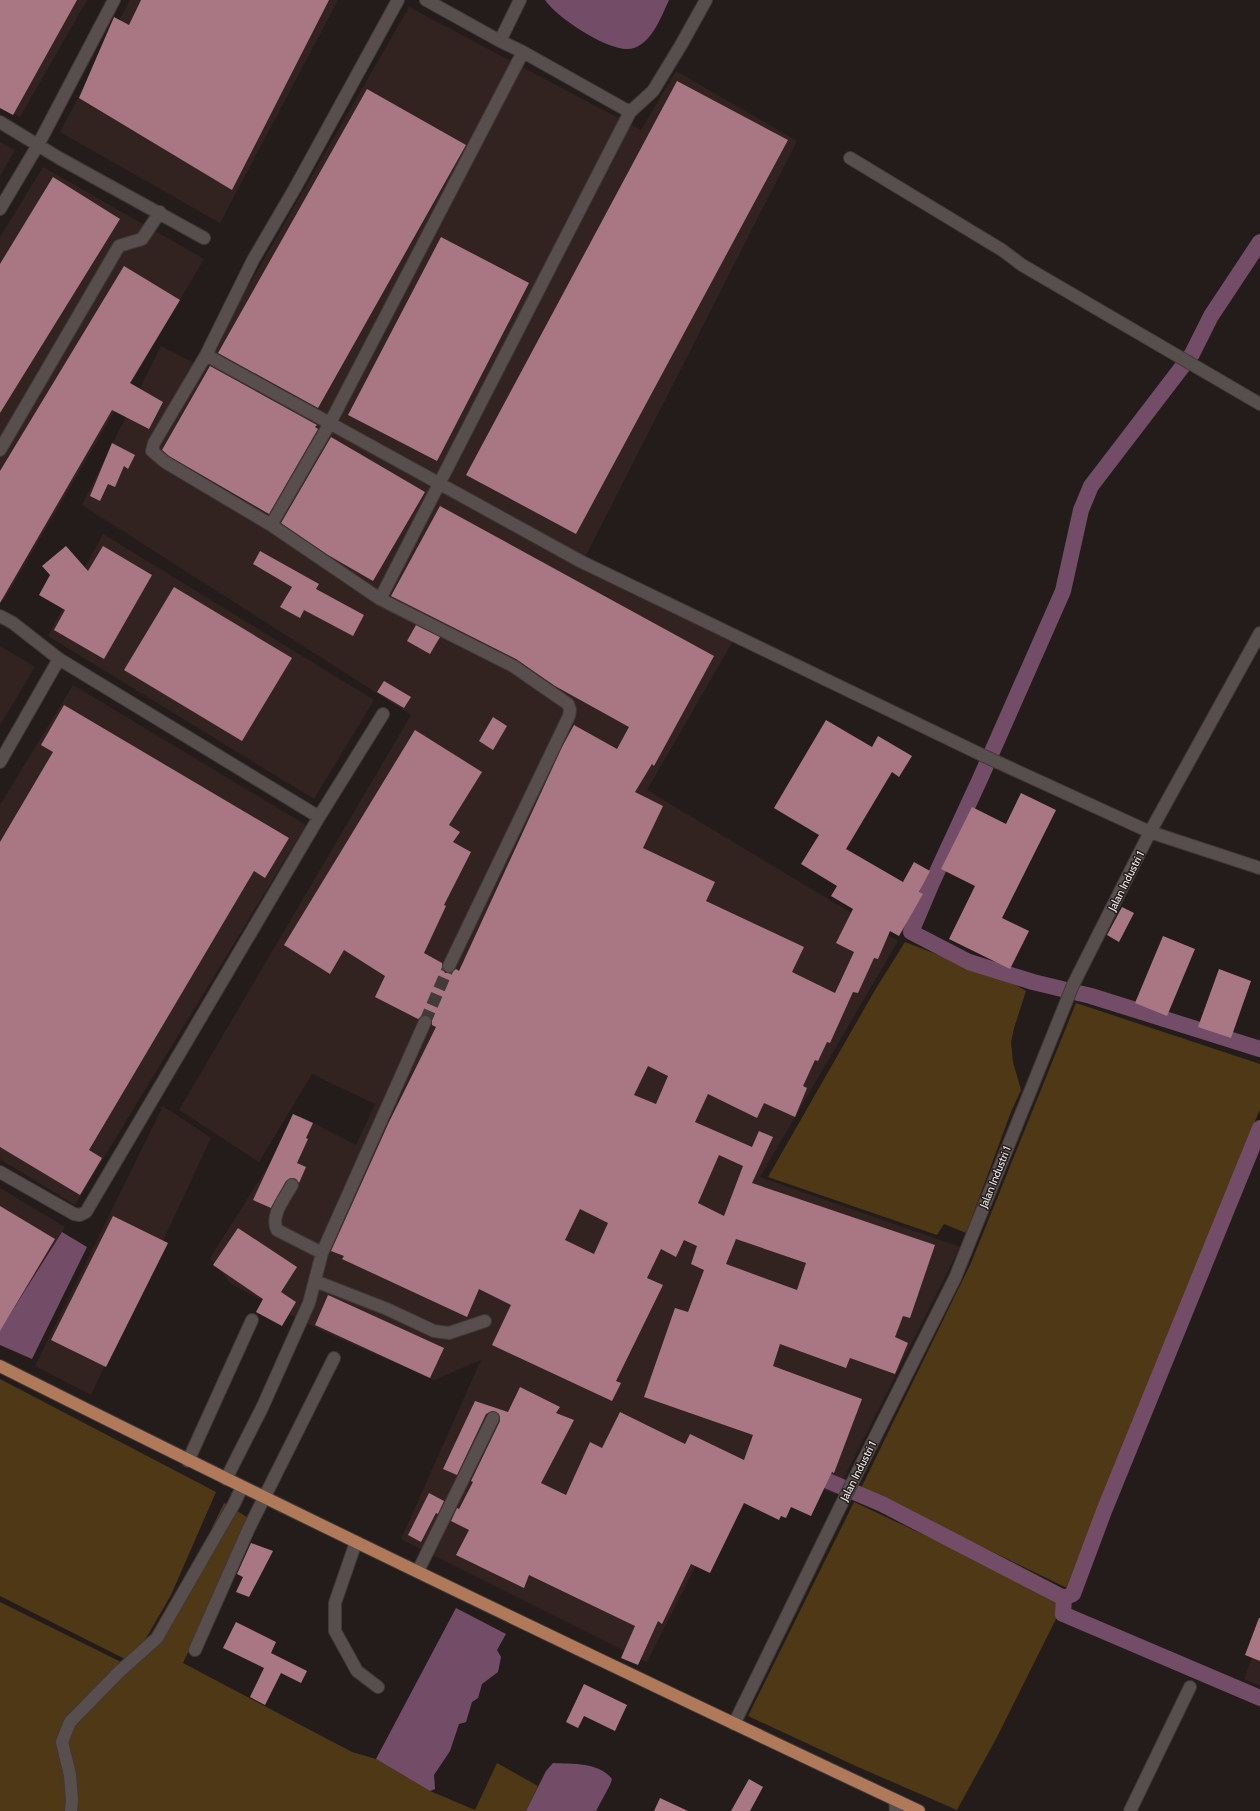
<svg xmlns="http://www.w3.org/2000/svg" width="1260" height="1811" font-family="Cabin,sans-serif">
<rect width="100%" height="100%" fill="#241c1b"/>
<path fill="#322321" d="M0,0h87l-67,117 -20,-11z
M130,0h208l-118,223 -160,-91z
M409,7l232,123 35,-59 121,70 -216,424 152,76 -86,149 251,151 -138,236 200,70 -124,247 -87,-33 -102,201 -246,-123 80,-179 -47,20 -116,-51 -87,-45 -21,-26 90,-142 56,29 19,-41 -63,-30 -53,88 -80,-52 232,-395 -329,-210 79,-159 41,21z
M0,142l15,8 -15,26z
M43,167l161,92 -200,341 -4,-2v-361z
M103,534l271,166 -60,99 -266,-163z
M0,646l35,21 -35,58z
M73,685l233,140 -231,380 -75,-46v-354z
M163,1106l48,32 -120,257 -56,-29z
M0,1188l65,39 -65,103z
M1260,1637v49l-16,-7z"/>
<path fill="#4f3815" d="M905,942l113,44 8,5 -12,37 -3,14 2,20 8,28 -10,22 -45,121 -22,-9 -7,11 -169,-58 107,-187z
M1076,1003l184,61v45l-87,213 -93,237 -13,29 -206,-100 110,-225z
M0,1379l216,113 -45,103 -26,45 -20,19 -125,-63z
M854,1502l130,61 76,40 -3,14 -60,120 -40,73 -99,-43 -110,-51z
M224,1503l28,17 -69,143 169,89 24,7 54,32 45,19 22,-47 41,23 -12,25h-526v-209l129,64 31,-31z"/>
<path fill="#734d67" d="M545,0h124c-8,17 -16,41 -35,48 -21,8 -78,-31 -89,-48z
M62,1232l25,15 -55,112 -32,-14v-15z
M456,1608l50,26 -9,16 4,7 -3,15 -16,12 -4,14 -6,4 -6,20 -7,2 -9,27 -16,24 1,14 -5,2 -54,-32z
M553,1763c19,1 46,-1 59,16l-2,6 -14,26h-70l20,-40z"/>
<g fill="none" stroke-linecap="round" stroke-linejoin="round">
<path stroke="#734d67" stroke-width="16" d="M1260,242l-49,74 -19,38 -101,132 -10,24 -18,81 -83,188 -49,106 -20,47 58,30 64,20 58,14 169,53
M807,1472l75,32 182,94 -1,16 197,84
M1064,1598l9,-4 31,-83 156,-383"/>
</g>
<path fill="#a87783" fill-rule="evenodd" d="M0,0h77l-64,115 -13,-7z
M141,0h188l-97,190 -153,-92 35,-81 15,8z
M677,81l111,59 -212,394 -110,-59z
M367,89l99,56 -148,263 -100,-55z
M53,177l67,42 -120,194v-149z
M441,237l88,46 -92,178 -89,-46z
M124,266l56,34 -50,83 33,19 -14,27 -37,-19 -112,193v-132z
M210,366l107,59 -2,2 3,2 -49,85 -100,-58 -7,-6z
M331,437l94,55 -52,89 -45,-26 -47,-32z
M112,443l23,12 -7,14 -4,-3 -9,21 -7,-3 -8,17 -10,-5z
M440,506l274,150 -60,110 -2,-2 -17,28 28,14 -20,42 72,34 -9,19 98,46 -12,25 43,21 19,-41 -18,-9 17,-34 -22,-13 6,-10 -36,-22 18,-29 -45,-27 52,-88 46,27 6,-11 34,20 -13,21 -7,-5 -46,77 57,33 11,-20 16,9 -11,21 4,2 -24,42 -9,-5 -12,28 -4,-1 -16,35 -5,-1 -23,51 -3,-1 -9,19 -3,-1 -12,26 4,2 -12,29 -31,-14 -7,15 -49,-24 -13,28 57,25 7,-16 14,6 -21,46 183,62 -25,73 -7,-2 -8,21 13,6 -13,31 -45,-16 -4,10 -66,-24 -7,22 89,33 -28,74 -2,-1 -21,44 -20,-9 -5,11 -5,-2 -2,4 -35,-17 -34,70 -19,-9 -29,60 -4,-3 -20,44 -17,-7 14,-32 -106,-51 -5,13 -68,-33 13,-25 -18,-9 6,-13 2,1 14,-27 -2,-1 29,-60 -1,-7 -7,-3 -6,3 -29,61 -14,-6 32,-68 33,11 12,-25 40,20 -4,6 18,7 -33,63 25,12 24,-53 12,6 18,-36 65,32 5,-10 54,26 9,-25 -109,-38 31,-89 13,4 16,-42 -13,-6 6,-18 -13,-6 -8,17 -15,-8 -14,29 16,7 -47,96 5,2 -9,18 -120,-56 19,-40 -32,-16 -12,28 -125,-58 2,-3 -13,-5 58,-129 47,-95 -4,-2v-4l-4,-6h-4l-6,4 -43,-22 10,-21 -41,-26 -14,24 -46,-29 131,-215 67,42 -33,53 11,7 -7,10 18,10 -27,53 2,1 -22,47 18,10v4l3,6h5l6,-4 3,2 103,-224 12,-22 43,24 12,-22 -74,-41 -39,-27 -125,-63zM648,1066l20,10 -12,28 -22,-9zM719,1155l24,11 -19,50 -26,-13zM580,1209l28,14 -14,31 -29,-14zM736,1239l70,24 -9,27 -71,-26z
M66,546l22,25 15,-25 49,29 -48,84 -50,-29 11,-20 -26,-15 11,-20 -8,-9z
M260,551l59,33 -3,5 48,26 -11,21 -49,-26 -4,8 -20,-11 12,-20 -39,-23z
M174,587l118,71 -50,83 -118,-71z
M416,625l24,12 -10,17 -23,-13z
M384,681l27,16 -7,11 -27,-16z
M64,705l225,133 -24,40 -11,-7 -165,279 13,8 -22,37 -80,-48v-305l53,-90 -12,-7z
M493,717l14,9 -14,24 -14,-9z
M1021,793l35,17 -54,108 27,13 -19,38 -61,-30 26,-53 -34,-17 31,-62 34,17z
M1122,907l12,6 -15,29 -12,-7z
M1163,936l32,13 -28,67 -32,-13z
M1219,969l32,12 -20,57 -33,-11z
M293,1114l20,9 -7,15 2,1 -11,24 9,4 -7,16 -3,-4 -4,-1 -6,3 -15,27 -18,-8z
M0,1206l55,33 -55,92z
M113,1216l55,27 -62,124 -55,-27z
M238,1228l59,39 -16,25 15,10 -14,24 -26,-14 7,-13 -50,-34z
M328,1295l116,53 -14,30 -115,-53z
M429,1493l15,8 -6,13 -2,-1 -15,29 -13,-7z
M251,1543l22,8 -24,46 -13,-5 7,-15 -6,-3z
M1259,1618h1v43l-15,-6z
M236,1622l40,20 -5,11 36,18 -6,12 -20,-10 -16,32 -15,-8 14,-29 -41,-20z
M584,1684l43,21 -12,26 -31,-15 -6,12 -12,-6z
M749,1779l14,8 -13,24h-19z
M660,1798l28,13h-34z"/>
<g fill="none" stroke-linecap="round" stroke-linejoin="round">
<path stroke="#433b3a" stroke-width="12" stroke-dasharray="12 6" stroke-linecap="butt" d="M425,1022l24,-56"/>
<defs>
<path id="minor" d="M398,0l-103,188 -42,72 -47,95 -52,88 -2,8 13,11 106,63 109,74 133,67 55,38 2,6 -1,6 -120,250
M426,0l74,41 20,-41
M523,52l107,60 23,-21 28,-46 25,-45
M0,122l59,36 145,80
M850,158l152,92 20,15 238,139
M0,209l38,-64 76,-145
M206,355l374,206 402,194 168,77 110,36
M0,450l119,-204 23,-7 18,-27
M271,525l59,-102 193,-371 -23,-11
M380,599c83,-163 168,-325 250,-487
M0,616l13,7 46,36 260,158
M0,762l59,-103
M0,1172l74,42 6,1 6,-3 233,-395 64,-103
M292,1185c-7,13 -22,30 -15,45l45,23
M315,1281l72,28 47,22 15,2 36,-12
M188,1461l64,-141
M226,1479l36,-71 47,-105 13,-50 103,-231
M356,1542l-21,61v28l22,40 21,16
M418,1571l75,-153
M195,1650l54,-122 85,-170
M734,1724l108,-221 113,-225 118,-293 77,-153 110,-199
M895,1800l1,11
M71,1811l1,-11 -2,-25 -8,-33 8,-20 49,-50 38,-34 77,-134 8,-17
M1130,1811l60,-124"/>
<path id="major" d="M0,1366c304,153 611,300 919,445"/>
</defs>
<use href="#minor" stroke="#3f3939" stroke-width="14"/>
<use href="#major" stroke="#3f3939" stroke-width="14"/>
<use href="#minor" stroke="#584e4d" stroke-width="12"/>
<use href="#major" stroke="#af795a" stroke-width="12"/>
</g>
<g text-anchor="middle" stroke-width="3" stroke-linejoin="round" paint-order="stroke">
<g font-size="11" fill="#f2ecec" stroke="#241c1b">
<text transform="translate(1126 881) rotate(-63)" y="4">Jalan Industri 1</text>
<text transform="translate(995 1177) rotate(-68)" y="4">Jalan Industri 1</text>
<text transform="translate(858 1471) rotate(-63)" y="4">Jalan Industri 1</text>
</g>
</g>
</svg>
